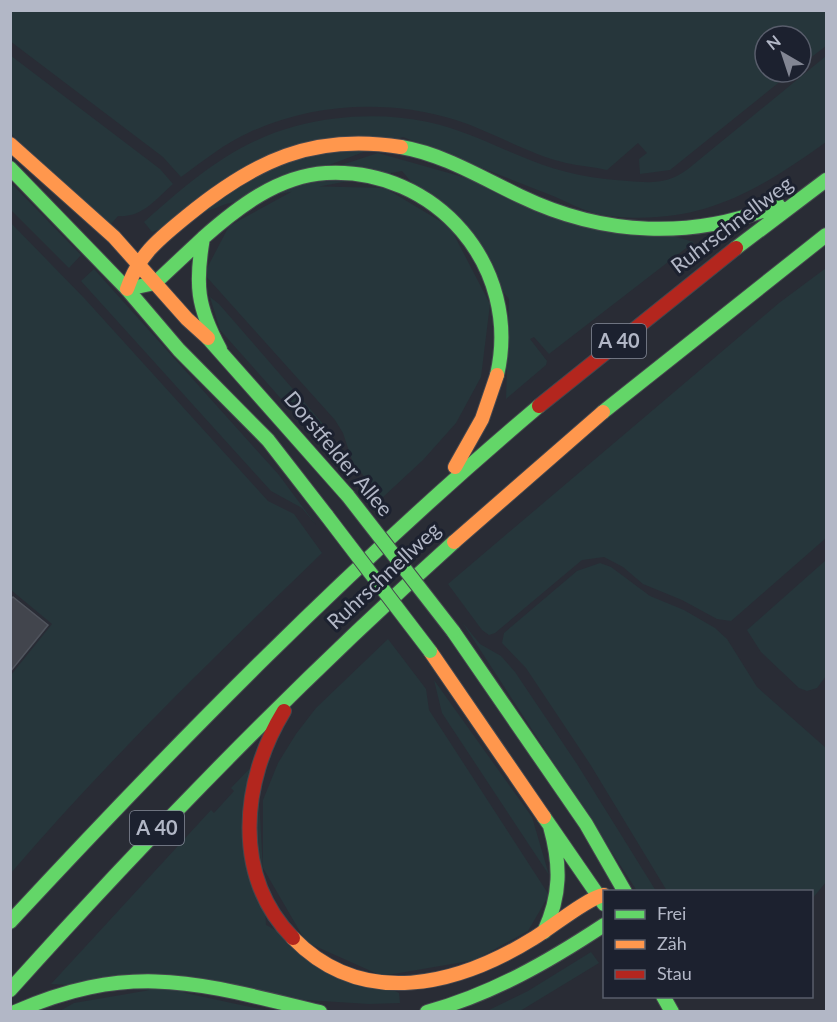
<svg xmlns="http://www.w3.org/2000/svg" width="837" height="1022" font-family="Lato,sans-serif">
<defs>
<filter id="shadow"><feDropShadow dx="-5.5" dy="5.5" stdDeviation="0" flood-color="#0009"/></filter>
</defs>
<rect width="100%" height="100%" fill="#292c35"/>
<path fill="#26363b" d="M826,10v36l-25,19v-29h-36v36h27l-122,98 -30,4 -1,-15 8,-6 -9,-10 -31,27c-13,-3 -27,-4 -41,-7 -38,-9 -73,-31 -110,-43 -67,-21 -143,-17 -206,12 -25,11 -47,29 -69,45l-18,-20 -153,-116 1,-31z
M10,55l150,114 13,15c-17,15 -31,34 -55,32l-7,8 -100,-90z
M826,56v86c-71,51 -127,84 -218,74 -20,-2 -42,-15 -60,-22 -48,-19 -97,-38 -145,-57l-251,95 -8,-10c46,-41 91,-80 152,-96 42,-11 89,-13 132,-4 35,7 68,25 102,38 31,13 65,19 98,21 24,2 40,3 60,-12z
M378,153l316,89 -145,112 -15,-17 -4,2 17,22 -1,4 -40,34 3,-100 -107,-128 -182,34z
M10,182l71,73 -12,13 -58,-58z
M302,186l83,2 65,39 40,77 -9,73 -25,46 -33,37 -41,38 -29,-35 -10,-30 -8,-13 -131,-146 25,-48z
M11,223l74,76 183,202 26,13 28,39c-108,104 -214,207 -311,320v-198l41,-51 -41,-34z
M826,268v270l-95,83 -14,-2 -35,-19 -39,-16 -20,-17 -19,-10 -22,3 -87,73 -6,2 -7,-5 -34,-46 331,-281z
M94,269l185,206 37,50 -14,-17 -31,-17 -190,-210z
M210,297l9,7 112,129 14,38 -125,-141z
M826,560v116l-9,12 -10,3 -8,-3 -38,-36 -14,-22z
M600,563l11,4 39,29 34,14 31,18 12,11 30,48 69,61v134l-14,17v-7l-145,-1 -77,-127 -64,-96 -24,-25 2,-10 73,-62z
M462,622l18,22 21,12 14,16 62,92 79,127h-19z
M388,639l38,50 3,21 120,185 -21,36 -53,29 -93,16 -76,-34 -43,-74v-68l15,-37 18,-29 20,-26z
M434,680l98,137 17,58 -107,-162z
M257,761l9,164 133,68 1,10 -31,1 -318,-20 160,-174 3,3 20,-22 -3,-3z
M591,952l8,11 -79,48 -35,1 43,-21z
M162,988l112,24h-216l16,-9z"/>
<path fill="#43454d" stroke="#50545d" stroke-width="1.5" filter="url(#shadow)" d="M13,597l35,28 -38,47v-72z"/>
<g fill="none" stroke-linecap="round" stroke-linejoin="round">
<defs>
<path id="fast" d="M401,147c42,7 81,31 119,49 83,40 173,44 258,9
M10,168l117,121 52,61 89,90 59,76
M736,248l90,-68
M127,289l28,-6 48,-45
M208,338l140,158
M220,349c-23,-42 -25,-65 -17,-111 35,-31 75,-62 123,-65 110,-6 196,94 171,202
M603,412l223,-177
M453,631l133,193 39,68
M544,817l60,87
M10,922c168,-181 340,-356 529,-516
M544,932c17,-37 17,-67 6,-106
M10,990c141,-157 287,-307 444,-448
M663,996l9,16
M15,1012c119,-52 186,-28 305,0
M427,1012c65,-18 121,-50 177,-87"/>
<path id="slow" d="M10,144l104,93 73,82 21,19
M127,289c12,-35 32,-50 60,-73 67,-55 126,-83 214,-69
M455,467l27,-48 15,-44
M454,542l149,-130
M430,651l114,166
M293,938c70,72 165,47 241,0 17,-10 53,-40 70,-43"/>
<path id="jam" d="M539,406l197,-158
M284,711c-43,70 -52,165 9,227"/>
</defs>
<use href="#fast" stroke="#45474e" stroke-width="16"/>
<use href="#slow" stroke="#45474e" stroke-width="16"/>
<use href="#jam" stroke="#45474e" stroke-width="16"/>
<use href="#fast" stroke="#63d668" stroke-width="14"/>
<use href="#slow" stroke="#ff974d" stroke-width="14"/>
<use href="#jam" stroke="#b3261e" stroke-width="14"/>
<defs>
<path id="fast-bridge" d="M348,496l105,135
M327,516l103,135"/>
</defs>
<use href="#fast-bridge" stroke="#45474e" stroke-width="16" stroke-linecap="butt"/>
<use href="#fast-bridge" stroke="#63d668" stroke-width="14"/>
</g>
<g text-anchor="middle" stroke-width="6" stroke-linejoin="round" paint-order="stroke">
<g fill="#1c212f" stroke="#858a99" stroke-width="1.5">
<rect x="592" y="324" width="54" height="34" rx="4.5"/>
<rect x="130" y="811" width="54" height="34" rx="4.5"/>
</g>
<g font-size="20" font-weight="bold" fill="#b2b7c6">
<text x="619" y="348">A 40</text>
<text x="157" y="835">A 40</text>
</g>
<g font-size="21" fill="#b2b7c6" stroke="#1c212f">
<text transform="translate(732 225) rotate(-37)" y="7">Ruhrschnellweg</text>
<text transform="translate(338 454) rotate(50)" y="7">Dorstfelder Allee</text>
<text transform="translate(384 576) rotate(-43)" y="7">Ruhrschnellweg</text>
</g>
</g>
<rect width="837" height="1022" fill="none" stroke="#b2b7c6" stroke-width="24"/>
<rect x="603" y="890" width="210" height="108" fill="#1c212f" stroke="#585d6b" stroke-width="1.5"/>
<rect x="615" y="910" width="30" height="9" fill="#63d668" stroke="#585d6b" stroke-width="1.5"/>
<text x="657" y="920" font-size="18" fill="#b2b7c6">Frei</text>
<rect x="615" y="940" width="30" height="9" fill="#ff974d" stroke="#585d6b" stroke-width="1.5"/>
<text x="657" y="950" font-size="18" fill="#b2b7c6">Zäh</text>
<rect x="615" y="970" width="30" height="9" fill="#b3261e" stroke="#585d6b" stroke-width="1.5"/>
<text x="657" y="980" font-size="18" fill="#b2b7c6">Stau</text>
<g transform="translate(783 54) rotate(321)"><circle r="28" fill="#1c212f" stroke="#585d6b" stroke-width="1.5"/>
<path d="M0-4.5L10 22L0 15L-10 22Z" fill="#828693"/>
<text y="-9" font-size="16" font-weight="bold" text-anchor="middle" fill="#b2b7c6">N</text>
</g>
</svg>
